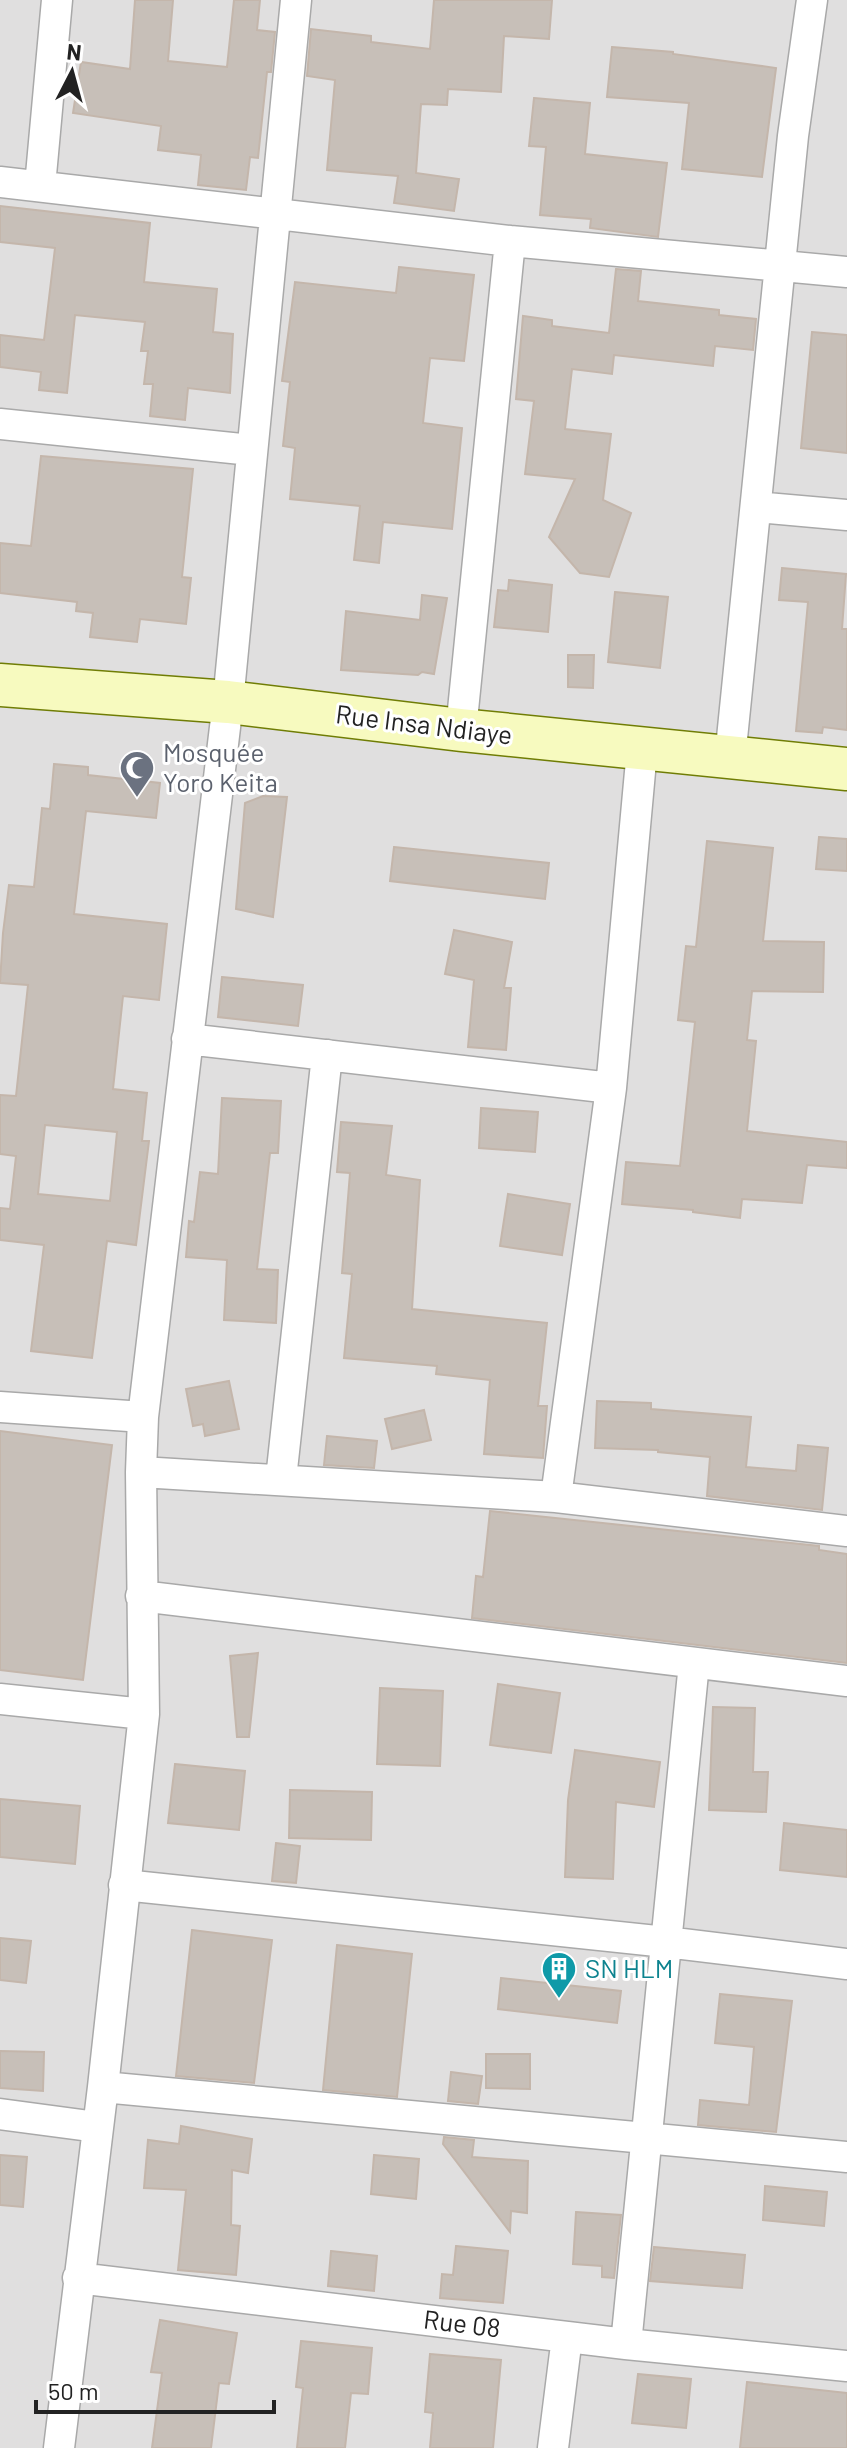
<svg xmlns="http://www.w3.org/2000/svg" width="847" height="2448" font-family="Barlow,sans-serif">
<rect width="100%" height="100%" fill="#f2efe9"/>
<path fill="#e0dfdf" d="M0,0h847v2448h-847z"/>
<path fill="#c7bfb8" stroke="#c4b6ab" stroke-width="2" fill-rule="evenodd" d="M135,0h38l-5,61 59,6 7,-67h26l-3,30 18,2 -4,40h-4l-9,86 -8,-1 -4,33 -48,-5 3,-30 -43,-5 3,-24 -88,-13 8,-51 49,7z
M434,0h118l-3,39 -45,-3 -3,56 -53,-3 -1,16 -26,-1 -5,69 43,6 -5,32 -60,-8 4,-27 -71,-6 8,-90 -28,-4 4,-47 60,7v6l59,7z
M612,47l61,5v2l103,14 -14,109 -80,-8 7,-66 -82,-6z
M534,98l56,5 -5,51 82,9 -9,74 -68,-9 1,-9 -51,-4 6,-68 -17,-1z
M0,206l150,17 -6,59 73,7 -4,43 20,2 -3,59 -42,-5 -3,32 -35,-4 3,-32h-9l4,-33h-7l4,-29 -70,-7 -8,78 -28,-3 2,-18 -41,-5v-32l44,5 11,-92 -55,-6z
M399,267l75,8 -10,86 -34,-3 -7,65 39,5 -10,101 -69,-7 -4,41 -25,-3 6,-54 -70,-7 5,-51 -12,-2 7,-64 -8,-1 13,-99 101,11z
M616,269l25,2 -3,30 81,9v5l37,4 -3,31 -38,-4 -2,20 -99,-11 -2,19 -40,-5 -7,60 46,5 -8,66 28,13 -22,64 -29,-4 -31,-36 26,-58 -50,-5 9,-73 -18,-2 7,-83 29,4v6l57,7z
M812,332l35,3v118l-46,-5z
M41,456l152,13 -11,108 9,1 -5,46 -46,-5 -3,23 -47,-5 3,-24 -17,-2 1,-9 -77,-9v-50l31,3z
M782,568l64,6 -4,55h5v101l-24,-3 -1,6 -26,-2 12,-129 -29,-2z
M509,580l43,5 -4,47 -54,-5 4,-37 10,1z
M615,592l53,5 -8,71 -52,-6z
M422,595l25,3 -13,76 -12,-2 -4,3 -77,-5 5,-59 74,9z
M568,655h26l-1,33 -25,-1z
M54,764l34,3v8l72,8 -4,35 -70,-7 -12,103 93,10 -8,76 -36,-4 -10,93 34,4 -5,48h7l-13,104 -29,-4 -15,117 -61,-7 13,-106 -44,-5v-32l10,1 6,-53 -16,-2v-59l16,1 12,-111 -28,-2 3,-50 6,-48 25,2 8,-79 8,1zM45,1125l72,7 -7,69 -72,-7z
M263,796l24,1 -14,120 -37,-8 9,-106z
M819,837l28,2v32l-31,-2z
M707,841l66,7 -10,93 61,1 -1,50 -71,-1 -5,49 9,1 -9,90 100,11v26l-40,-3 -5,38 -60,-4 -2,19 -47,-6v-2l-71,-6 4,-42 54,4 15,-144 -17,-2 8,-74 10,1z
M394,847l155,16 -4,36 -155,-18z
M454,930l58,12 -8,46h7l-5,62 -38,-3 6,-67 -29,-6z
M222,977l81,8 -5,41 -80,-9z
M222,1098l59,3 -3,52h-8l-13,116 21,1 -2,53 -52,-3 3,-60 -41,-3 3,-36 5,1 6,-50 18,2z
M481,1108l57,4 -3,40 -56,-4z
M341,1122l51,4 -6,49 34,5 -8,129 135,14 -9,83h9l-4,52 -59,-4 6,-74 -54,-6 1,-8 -93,-8 8,-84 -10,-1 8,-100 -13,-1z
M508,1194l62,10 -8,51 -62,-9z
M229,1381l10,48 -34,7 -2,-12 -10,2 -7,-37z
M597,1401l54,2v6l100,8 -5,50 50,4 2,-26 30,3 -6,62 -115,-14 3,-39 -52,-5v-2l-63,-2z
M424,1410l7,30 -39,9 -7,-30z
M0,1431l112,14 -29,235 -83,-10z
M327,1436l50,5 -3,27 -50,-3z
M490,1511l329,35v4l28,4v109l-375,-45 4,-42 7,1z
M258,1653l-9,84h-12l-7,-81z
M498,1684l62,9 -9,60 -61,-8z
M380,1688l63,3 -3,75 -63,-2z
M713,1707l42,1 -2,64h15l-2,40 -57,-2z
M575,1750l85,12 -6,45 -38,-5 -3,77 -48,-2 3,-77z
M175,1764l70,7 -6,59 -71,-7z
M290,1790l82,2 -1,48 -82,-2z
M0,1799l80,7 -5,58 -75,-7z
M784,1823l63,7v47l-67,-7z
M276,1843l24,3 -4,37 -24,-2z
M192,1930l80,10 -18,143 -78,-7z
M0,1938l31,3 -5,42 -26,-3z
M337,1945l75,9 -15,143 -74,-7z
M501,1978l120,13 -4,32 -119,-14z
M720,1994l72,7 -16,131 -78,-7 2,-25 49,5 5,-58 -39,-4z
M0,2051l44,1 -1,39 -43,-3z
M486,2054h44v35l-44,-1z
M451,2072l31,4 -4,28 -30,-3z
M181,2126l71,13 -4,34 -16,-3 -1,55 9,1 -4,49 -58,-5 8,-80 -42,-2 4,-48 31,4z
M444,2137l30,3 -2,17 56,4 -1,52 -16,-2 -1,21 -67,-88z
M0,2155l27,2 -4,50 -23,-2z
M374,2155l45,4 -3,40 -45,-5z
M765,2186l62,6 -3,34 -61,-6z
M576,2212l45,3 -7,63 -12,-1v-11l-29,-2z
M456,2246l52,5 -5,52 -63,-5 2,-24 11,1z
M654,2247l91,8 -3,33 -92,-7z
M331,2251l46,5 -3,35 -46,-5z
M160,2320l77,13 -8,51 -10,-1 -8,65h-59l10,-75 -11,-1z
M301,2341l71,7 -4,46 -17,-1 -6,55h-48l6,-60 -7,-1z
M430,2354l71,6 -8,88h-63l3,-35 -8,-1z
M638,2374l53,5 -5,49 -54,-5z
M747,2382l100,11v55h-107z"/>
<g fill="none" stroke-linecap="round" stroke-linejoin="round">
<defs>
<path id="street" d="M0,182l510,59 337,31
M40,186l17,-186
M0,424l251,26
M757,507l90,8
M461,730l49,-489
M730,758l63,-622 19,-136
M187,1039l424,49
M0,1407l143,10
M141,1472l415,25 291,34
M281,1479l46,-424
M556,1497l55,-409 31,-338
M141,1596l706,85
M0,1699l144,15
M124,1885l542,57 181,22
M103,2087l744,70
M0,2114l97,13
M78,2278l548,66 221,22
M626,2344l68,-681
M59,2448l44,-361 41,-373 -3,-242 2,-55 85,-715 68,-702
M553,2448l14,-111"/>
<path id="secondary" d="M0,685l228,17 233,28 386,39"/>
</defs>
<use href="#street" stroke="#a9a9a9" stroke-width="33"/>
<use href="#secondary" stroke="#707d05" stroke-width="45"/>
<use href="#street" stroke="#fff" stroke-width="30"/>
<use href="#secondary" stroke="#f7fabf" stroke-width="42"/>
</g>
<defs>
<symbol id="mosque-pin" viewBox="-11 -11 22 30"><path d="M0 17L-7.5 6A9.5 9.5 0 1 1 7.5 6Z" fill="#6b7280" stroke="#fff"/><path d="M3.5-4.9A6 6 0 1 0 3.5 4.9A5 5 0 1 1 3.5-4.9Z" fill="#fff"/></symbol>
<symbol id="building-pin" viewBox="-11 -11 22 30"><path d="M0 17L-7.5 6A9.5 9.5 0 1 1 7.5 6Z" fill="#0f9aa8" stroke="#fff"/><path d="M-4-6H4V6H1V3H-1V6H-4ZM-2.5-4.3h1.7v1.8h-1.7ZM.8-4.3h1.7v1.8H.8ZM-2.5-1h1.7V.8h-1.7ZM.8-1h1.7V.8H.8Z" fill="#fff"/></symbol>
</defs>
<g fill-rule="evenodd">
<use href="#mosque-pin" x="117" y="748" width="40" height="54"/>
<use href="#building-pin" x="539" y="1949" width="40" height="54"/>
</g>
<g text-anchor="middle" stroke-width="6" stroke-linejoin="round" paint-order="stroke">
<g font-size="26" fill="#222" stroke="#fff">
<text transform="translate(424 725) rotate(7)" y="9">Rue Insa Ndiaye</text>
<text transform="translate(462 2324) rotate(7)" y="9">Rue 08</text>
</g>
<g font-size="26" fill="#5b616d" stroke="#fff" text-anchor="start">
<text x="163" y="762">Mosquée<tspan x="163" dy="30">Yoro Keita</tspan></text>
</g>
<g font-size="26" fill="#0d838f" stroke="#fff" text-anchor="start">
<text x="585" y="1978">SN HLM</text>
</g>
</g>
<g transform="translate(72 72) rotate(6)" stroke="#ffffff" stroke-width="6" paint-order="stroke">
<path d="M0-6L14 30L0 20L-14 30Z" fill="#222222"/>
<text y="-12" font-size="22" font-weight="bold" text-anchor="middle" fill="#222222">N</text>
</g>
<path d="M36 2400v12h238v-12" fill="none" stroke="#222222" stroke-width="4"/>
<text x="48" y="2400" font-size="24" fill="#222222" stroke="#ffffff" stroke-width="6" paint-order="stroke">50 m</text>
</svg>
